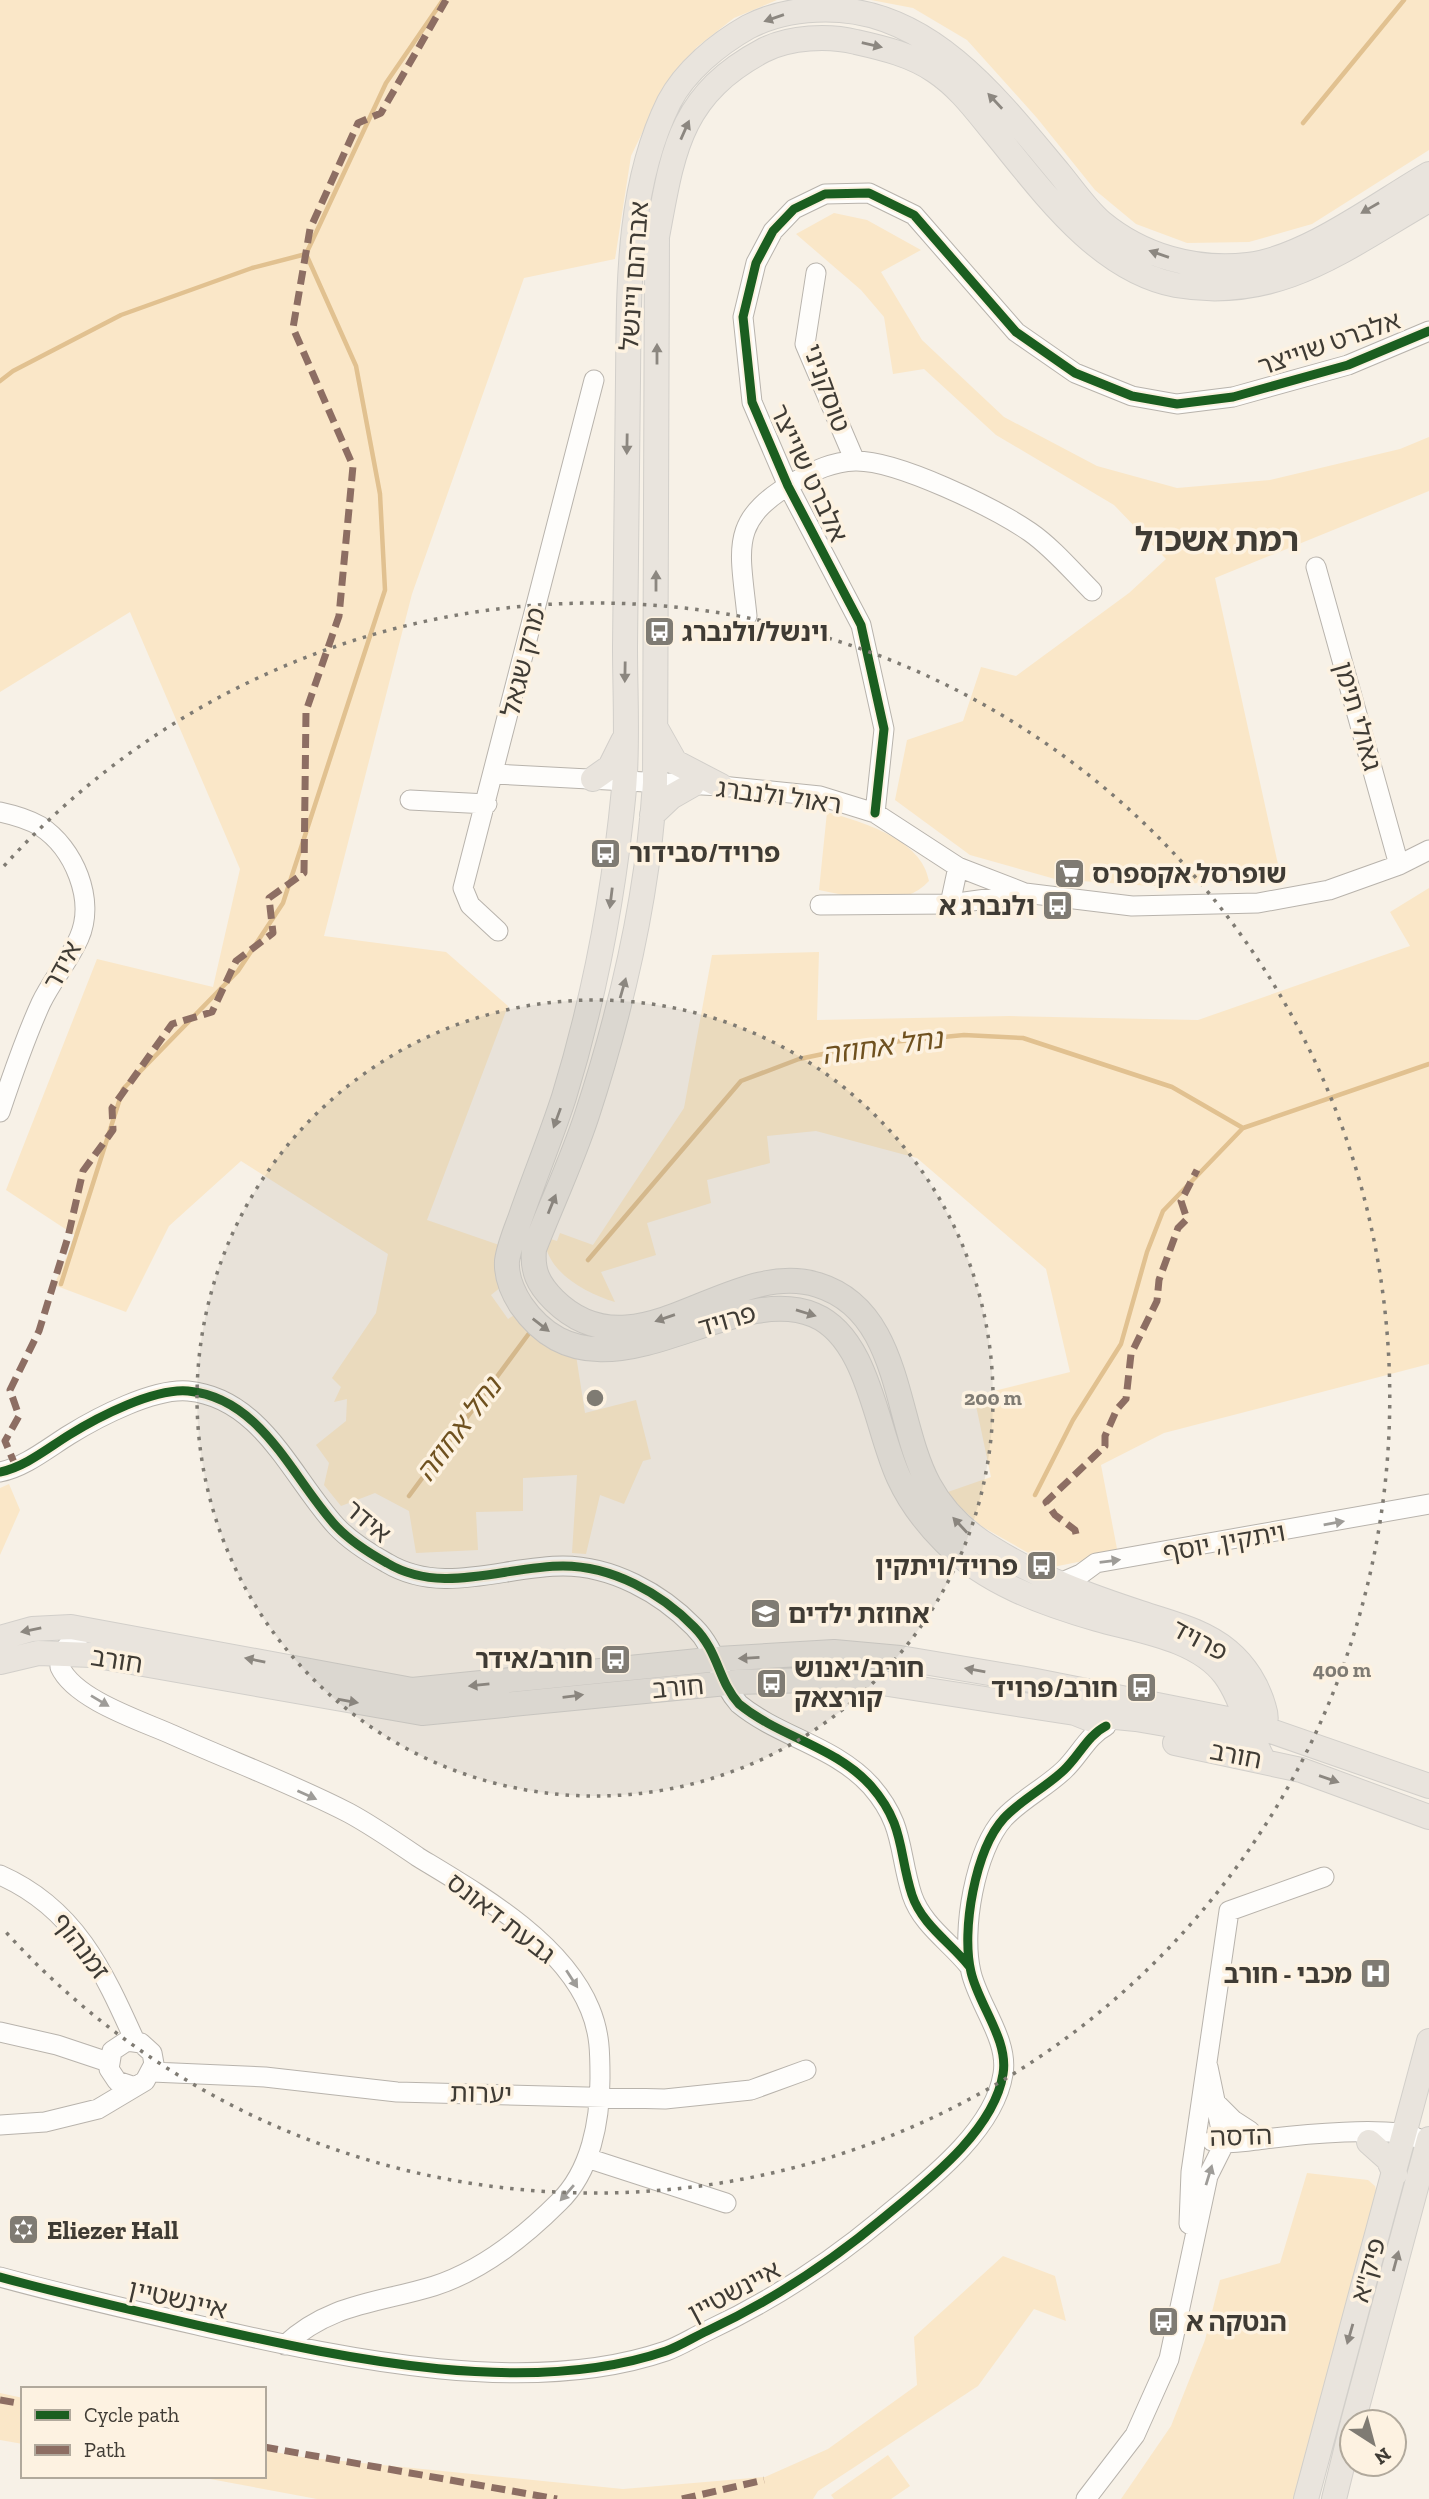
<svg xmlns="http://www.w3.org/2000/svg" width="1429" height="2499" font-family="'Zilla Slab','Noto Sans Hebrew',serif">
<rect width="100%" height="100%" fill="#f7f1e7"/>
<path fill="#fae7c8" d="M0,0h777l-43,18 -37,29 -34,43 -32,66 -16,103 -91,19 -112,316 -88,342 122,16 62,54 -81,214 75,26 -7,31 6,10 -10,8 17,24 11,-7 56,37 10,64 51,-13 15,59 -8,2 -19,43 -24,-9 -14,59 -14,-1 5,-78 -54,3v33l-47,1 2,38 -62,3 -7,-42 -34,-18 -34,13 -17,-21 5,-22 -13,-18 30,-24 1,-22 -13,3 7,-15 -9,-9 44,-65 12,-59 -147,-93 -72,65 -43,86 -72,-27 22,-49 -70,-46 91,-231 116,28 27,-118 -110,-257 -130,80z
M871,0h558v150l-117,74 -63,18 -62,1 -51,-19 -41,-34 -58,-72 -70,-78 -54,-32z
M834,213l33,7 54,30 -40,22 41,68 82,77 93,49 80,22 93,-8 130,-31 29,-12v54l-214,87 66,300 -131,8 -95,-7 -85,-24 -75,-55 12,-60 56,-19 18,-54 35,9 113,-83 37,-34 -52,-54 -118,-70 -72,-66 -31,5 -9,-57 -23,-27 -65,-56z
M827,812c35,10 95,27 102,69 -27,30 -75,16 -110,9z
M1429,888v476l-265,69 -63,32 17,89 -65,13 -72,-41 -36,-33 46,-16 -17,-81 96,-24 -24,-103 -129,-111 -101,-27 -49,5 3,27 -63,17 4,23 -64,20 9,32 -55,17 14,30c-30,-9 -69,-30 -71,-65l13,4 3,-8 33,12 91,-137 28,-153 107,-3 -2,68 193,-4 188,4 212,-74 -20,-34z
M9,1484l11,26 -20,45v-67z
M1307,2173l61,7 7,6 2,8 -83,305h-173l50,-73 34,-86 15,-60 60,-17z
M1003,2256l52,20 11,45 -32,-12 -56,77 -160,105 -5,8h-496l-123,-23h70v-26l38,7 321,32 142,-12 63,-28 89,-64 -3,-48z
M0,2393l23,5v46l-23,-4z
M888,2455l22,31 -19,13h-57l-3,-4z"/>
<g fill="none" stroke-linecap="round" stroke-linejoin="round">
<path stroke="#e1c190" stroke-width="4.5" d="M1303,123l101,-123
M0,381l13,-10 108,-56 131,-47 54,-14
M588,1260l153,-179 58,-22 72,-15 93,-9 59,3 149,49 71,41
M61,1284l62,-195 115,-118 45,-68 102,-313 -5,-96 -24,-128 -50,-112 80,-171 57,-83
M1035,1495l38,-75 48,-76 26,-92 16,-41 80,-83 186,-64
M409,1496l124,-168"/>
<defs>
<path id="minor" d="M816,273l-11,71 50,117
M1316,567l83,298
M747,616c-7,-69 -19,-96 49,-135 19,-11 36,-19 59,-20 42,-1 140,47 175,71 23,16 43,40 62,59
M495,774l226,12 99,10 55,17 83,54 67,26 107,13 126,-3 71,-13 70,-25 30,-15
M410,800l77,4
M0,812c14,3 28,7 40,14 34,22 56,74 39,112 -10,23 -27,42 -38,65 -16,35 -29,73 -41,109
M875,813l9,-84 -23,-104 -73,-139 -36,-84 -9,-85 13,-54 17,-32 21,-22 31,-15 44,-1 45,22 102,117 59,41 57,23 45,8 56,-7 115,-32 81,-34
M950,904l72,-10
M820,905l130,-1 8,-37
M498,931l-28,-26 -7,-17 131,-508
M0,1472c25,-5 48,-24 69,-37 29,-18 85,-47 119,-44 74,7 104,87 148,135 14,15 33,27 51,37 55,33 117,3 176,3 49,0 98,27 131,61 25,25 24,54 45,77 40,33 96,42 132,82 34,39 27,65 41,109 10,30 39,48 57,71
M1053,1586l28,-12 15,-11 333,-59
M93,1630c-20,6 -31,16 -33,37 15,33 82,54 113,68 58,26 120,49 176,78 24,13 47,29 69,44 61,37 144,84 172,152 10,24 10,44 10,69 0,43 -9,93 -41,124 -34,34 -78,69 -125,84 -55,17 -104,17 -149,59
M0,1875c75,33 103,95 135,166
M0,2032l57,13 51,17
M152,2072l113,5 132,15 268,7 86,-9 55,-20
M1217,2104l16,16 17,11
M0,2125l45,-3 53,-13 47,-28 9,-17 -2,-11 -11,-10 -14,-2 -15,10 -3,18 8,12 15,5
M1212,2141c17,4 35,0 53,-2 32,-4 128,-14 152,-1
M587,2158l139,45
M1189,2224l2,-52 38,-261 95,-34
M0,2277c69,19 140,35 210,51 138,31 319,70 456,23 14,-5 28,-14 41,-20 64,-30 121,-67 175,-112 42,-35 112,-87 121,-145 6,-34 -25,-70 -32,-102 -10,-41 4,-122 33,-154 18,-19 41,-30 60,-48 15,-14 24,-35 42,-44
M1086,2499l49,-64 34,-76 39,-183 16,-32 -16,-77"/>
<path id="major" d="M657,730l18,32 46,24
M593,779l17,-12 13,-26
M652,815l19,-18 21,-12
M0,1638l32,-9 39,-2 341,63 306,-31 116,-7 66,6 131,22 217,43 181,63
M0,1662l38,-9 54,2 330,58 315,-31 119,-3 219,34 15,6
M1075,1713l61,6 117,20c12,-6 15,-19 11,-31 -6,-22 -19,-43 -36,-57 -25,-21 -58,-28 -87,-38 -52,-17 -104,-36 -150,-65 -25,-15 -48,-37 -62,-63 -35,-64 -27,-174 -111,-200 -89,-28 -182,96 -264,15 -16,-16 -22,-29 -20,-51 17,-44 38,-88 53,-134 35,-107 61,-219 68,-332l2,-546c16,-86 22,-142 107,-187 26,-13 64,-15 92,-8 27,6 56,13 79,29 24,16 40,38 58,60 48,58 104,139 183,154 103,18 169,-37 253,-85
M1175,1743l126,27 128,47
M1264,1761c-16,-27 -20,-60 -39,-86 -28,-37 -86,-44 -128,-56 -55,-16 -111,-36 -152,-77 -19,-19 -35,-40 -46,-64 -23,-48 -30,-140 -85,-163 -87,-36 -216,101 -293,-10 -9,-14 -15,-28 -14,-44 2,-15 9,-31 14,-45 14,-40 30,-79 43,-119 31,-101 50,-203 60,-308 4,-47 1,-95 1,-142 1,-89 2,-178 3,-267 1,-93 -1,-193 41,-278 16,-31 49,-58 79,-75 29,-15 60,-19 92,-17 97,7 162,95 220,164 13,16 26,35 41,48 41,34 94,49 147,43 58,-7 129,-61 181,-91
M1369,2142l19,17 7,15
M1353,2422l76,-283
M1306,2499l123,-458
M1334,2499l18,-73"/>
</defs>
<use href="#minor" stroke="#b8b3ac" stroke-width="21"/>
<use href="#major" stroke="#d2cfca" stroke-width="26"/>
<use href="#minor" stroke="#fefdfb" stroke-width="19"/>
<use href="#major" stroke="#e9e4dd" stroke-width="24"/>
<path stroke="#8d6e63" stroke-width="7" stroke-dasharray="14 7" stroke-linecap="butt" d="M16,1467l-11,-26 14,-25 -9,-26 29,-59 29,-94 15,-66 30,-41 -1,-22 60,-84 40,-12 24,-51 37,-28 -4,-35 35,-25 2,-162 33,-95 14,-150 -60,-138 17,-99 48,-106 23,-10 65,-113
M1076,1534l-1,-4 -20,-15 -9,-13 59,-56v-10l12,-27 9,-10 5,-45 26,-53 2,-21 19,-52 9,-9 -6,-18 16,-31
M0,2400l23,4
M264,2447l293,52
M682,2499l82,-19"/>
<defs>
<path id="cycleway" d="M875,813l9,-84 -23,-104 -73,-139 -36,-84 -9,-85 13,-54 17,-32 21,-22 31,-15 44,-1 45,22 102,117 59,41 57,23 45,8 56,-7 115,-32 81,-34
M0,1472c25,-5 48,-24 69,-37 29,-18 85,-47 119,-44 74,7 104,87 148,135 14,15 33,27 51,37 55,33 117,3 176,3 49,0 98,27 131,61 25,25 24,54 45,77 40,33 96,42 132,82 34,39 27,65 41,109 10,30 39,48 57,71
M0,2277c69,19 140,35 210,51 138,31 319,70 456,23 14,-5 28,-14 41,-20 64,-30 121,-67 175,-112 42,-35 112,-87 121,-145 6,-34 -25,-70 -32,-102 -10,-41 4,-122 33,-154 18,-19 41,-30 60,-48 15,-14 24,-35 42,-44"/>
</defs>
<use href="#cycleway" stroke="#fdf2e1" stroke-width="13"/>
<use href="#cycleway" stroke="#1b5e20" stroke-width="9"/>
</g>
<defs><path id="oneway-solid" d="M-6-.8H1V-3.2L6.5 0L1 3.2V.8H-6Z" transform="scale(1.75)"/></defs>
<g fill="#8c8780">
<use href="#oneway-solid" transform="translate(774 18) rotate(161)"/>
<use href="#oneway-solid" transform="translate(872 45) rotate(13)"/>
<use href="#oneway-solid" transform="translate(995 101) rotate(-133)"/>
<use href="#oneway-solid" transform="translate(685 130) rotate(-66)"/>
<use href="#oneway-solid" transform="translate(1370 208) rotate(150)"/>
<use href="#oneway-solid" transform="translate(1159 254) rotate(-161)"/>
<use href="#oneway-solid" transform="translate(657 354) rotate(-90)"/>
<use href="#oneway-solid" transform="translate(627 444) rotate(91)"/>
<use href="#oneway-solid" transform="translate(656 581) rotate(-90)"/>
<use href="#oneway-solid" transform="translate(625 672) rotate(91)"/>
<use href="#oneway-solid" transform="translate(611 898) rotate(97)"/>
<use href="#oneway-solid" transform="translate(623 988) rotate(-74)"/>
<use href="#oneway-solid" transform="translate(557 1118) rotate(110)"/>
<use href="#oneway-solid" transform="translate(552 1204) rotate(-68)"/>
<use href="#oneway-solid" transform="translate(806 1313) rotate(17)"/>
<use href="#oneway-solid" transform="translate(665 1318) rotate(161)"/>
<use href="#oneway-solid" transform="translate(541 1325) rotate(38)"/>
<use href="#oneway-solid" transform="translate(960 1525) rotate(-133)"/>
<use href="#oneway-solid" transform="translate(31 1630) rotate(168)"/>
<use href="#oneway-solid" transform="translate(749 1658) rotate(177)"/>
<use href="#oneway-solid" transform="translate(255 1660) rotate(-169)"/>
<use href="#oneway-solid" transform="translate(975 1670) rotate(-170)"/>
<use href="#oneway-solid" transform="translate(479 1685) rotate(174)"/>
<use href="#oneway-solid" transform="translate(573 1696) rotate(-7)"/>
<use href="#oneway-solid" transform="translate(348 1701) rotate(10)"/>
<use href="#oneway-solid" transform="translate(1329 1779) rotate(19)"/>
<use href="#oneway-solid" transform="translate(1396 2261) rotate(-75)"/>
<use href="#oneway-solid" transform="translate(1350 2334) rotate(106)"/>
</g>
<g fill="#9e9c98">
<use href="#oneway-solid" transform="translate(1334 1523) rotate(-10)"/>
<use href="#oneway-solid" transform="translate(1110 1561) rotate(-7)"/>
<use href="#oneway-solid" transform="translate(100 1701) rotate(31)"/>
<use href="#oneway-solid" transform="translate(307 1795) rotate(24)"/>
<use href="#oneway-solid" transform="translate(572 1979) rotate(57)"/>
<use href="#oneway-solid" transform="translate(1209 2175) rotate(-73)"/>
<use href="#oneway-solid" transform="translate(567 2193) rotate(131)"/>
</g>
<circle cx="595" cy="1398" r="398" fill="#7f7b73" fill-opacity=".12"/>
<g fill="none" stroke="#7f7b73" stroke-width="3.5" stroke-dasharray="3.5 7">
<circle cx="595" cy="1398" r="398"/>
<path d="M4 866A795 795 0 1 1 4 1930"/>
</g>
<defs>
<symbol id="bus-square" viewBox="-11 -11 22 22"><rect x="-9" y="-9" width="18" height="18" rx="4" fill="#7f7b73" stroke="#fdf2e1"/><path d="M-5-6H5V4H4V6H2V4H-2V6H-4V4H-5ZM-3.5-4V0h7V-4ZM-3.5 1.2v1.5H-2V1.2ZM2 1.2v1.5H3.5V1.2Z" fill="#fff"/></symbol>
<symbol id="supermarket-square" viewBox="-11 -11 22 22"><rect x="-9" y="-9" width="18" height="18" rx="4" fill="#7f7b73" stroke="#fdf2e1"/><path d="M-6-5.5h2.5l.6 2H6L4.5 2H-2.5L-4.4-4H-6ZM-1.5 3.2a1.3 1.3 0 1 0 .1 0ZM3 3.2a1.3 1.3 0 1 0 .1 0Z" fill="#fff"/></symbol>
<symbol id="school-square" viewBox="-11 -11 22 22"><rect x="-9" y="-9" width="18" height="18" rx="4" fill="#7f7b73" stroke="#fdf2e1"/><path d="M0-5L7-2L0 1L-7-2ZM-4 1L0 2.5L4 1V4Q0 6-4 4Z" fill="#fff"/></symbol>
<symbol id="hospital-square" viewBox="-11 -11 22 22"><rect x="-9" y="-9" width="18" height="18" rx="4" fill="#7f7b73" stroke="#fdf2e1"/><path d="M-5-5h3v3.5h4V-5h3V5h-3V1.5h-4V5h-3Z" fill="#fff"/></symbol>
<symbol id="synagogue-square" viewBox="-11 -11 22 22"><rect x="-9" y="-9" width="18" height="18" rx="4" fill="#7f7b73" stroke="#fdf2e1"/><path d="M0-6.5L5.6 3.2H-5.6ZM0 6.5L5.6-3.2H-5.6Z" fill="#fff"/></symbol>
</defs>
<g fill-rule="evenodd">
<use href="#bus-square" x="642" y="614" width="35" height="35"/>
<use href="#bus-square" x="588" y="836" width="35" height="35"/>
<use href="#supermarket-square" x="1052" y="856" width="35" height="35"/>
<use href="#bus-square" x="1040" y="888" width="35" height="35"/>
<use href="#bus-square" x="1024" y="1548" width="35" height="35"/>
<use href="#school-square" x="748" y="1596" width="35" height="35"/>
<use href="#bus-square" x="598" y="1642" width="35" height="35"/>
<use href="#bus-square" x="754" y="1666" width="35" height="35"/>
<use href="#bus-square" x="1124" y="1670" width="35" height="35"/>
<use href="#hospital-square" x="1358" y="1956" width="35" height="35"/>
<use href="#synagogue-square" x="6" y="2212" width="35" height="35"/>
<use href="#bus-square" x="1146" y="2304" width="35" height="35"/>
</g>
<g text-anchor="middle" stroke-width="7" stroke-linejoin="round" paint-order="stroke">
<g font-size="26" fill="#3f3b34" stroke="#fdf2e1">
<text transform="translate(634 276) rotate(-86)" y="9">אברהם ויינשל</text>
<text transform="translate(1329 343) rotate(-19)" y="9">אלברט שוייצר</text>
<text transform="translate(827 388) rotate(70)" y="9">טוסקניני</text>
<text transform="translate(809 473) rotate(65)" y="9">אלברט שוייצר</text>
<text transform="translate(523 662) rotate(-76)" y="9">מרק שגאל</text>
<text transform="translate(1358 716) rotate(74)" y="9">גאולי תימן</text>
<text transform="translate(779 796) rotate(8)" y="9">ראול ולנברג</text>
<text transform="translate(62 965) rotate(-61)" y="9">אידר</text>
<text transform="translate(727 1320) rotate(-16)" y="9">פרויד</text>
<text transform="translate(368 1521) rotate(40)" y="9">אידר</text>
<text transform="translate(1224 1542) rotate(-10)" y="9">ויתקין, יוסף</text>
<text transform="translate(1200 1640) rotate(28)" y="9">פרויד</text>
<text transform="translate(117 1660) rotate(9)" y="9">חורב</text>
<text transform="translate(678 1687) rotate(-5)" y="9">חורב</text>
<text transform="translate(1236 1755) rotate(11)" y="9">חורב</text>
<text transform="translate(501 1918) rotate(38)" y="9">גבעת דאונס</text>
<text transform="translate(81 1946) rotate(53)" y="9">זמנהוף</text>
<text transform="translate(481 2093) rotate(1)" y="9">יערות</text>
<text transform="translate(1241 2136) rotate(-2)" y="9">הדסה</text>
<text transform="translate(1368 2270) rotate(-74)" y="9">פיק"א</text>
<text transform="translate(734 2291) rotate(-28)" y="9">איינשטיין</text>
<text transform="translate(178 2299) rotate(13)" y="9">איינשטיין</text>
</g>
<g font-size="26" font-weight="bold" fill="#3f3b34" stroke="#fdf2e1" text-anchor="start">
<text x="682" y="641">וינשל/ולנברג</text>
<text x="629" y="862">פרויד/סבידור</text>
<text x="1092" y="883">שופרסל אקספרס</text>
<text x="1035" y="915" text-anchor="end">ולנברג א</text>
<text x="1018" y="1575" text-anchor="end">פרויד/ויתקין</text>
<text x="788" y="1623">אחוזת ילדים</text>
<text x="593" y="1668" text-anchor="end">חורב/אידר</text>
<text x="794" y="1677">חורב/יאנוש<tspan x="794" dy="30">קורצאק</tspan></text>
<text x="1118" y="1697" text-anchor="end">חורב/פרויד</text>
<text x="1352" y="1983" text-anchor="end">מכבי - חורב</text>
<text x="47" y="2239">Eliezer Hall</text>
<text x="1186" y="2331">הנטקה א</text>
</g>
<g font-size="28" font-style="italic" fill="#6f511f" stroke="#fdf2e1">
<text transform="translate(882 1046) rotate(-8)" y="10">נחל אחוזה</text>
<text transform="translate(458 1429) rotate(-53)" y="10">נחל אחוזה</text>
</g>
<g font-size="33" font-weight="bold" fill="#3f3b34" stroke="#fdf2e1">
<text x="1217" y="551">רמת אשכול</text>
</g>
</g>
<circle cx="595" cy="1398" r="10" fill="#7f7b73" stroke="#fdf2e1" stroke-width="3.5"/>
<g font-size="21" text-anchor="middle" font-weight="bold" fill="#7f7b73" stroke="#fdf2e1" stroke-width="7" stroke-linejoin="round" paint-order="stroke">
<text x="993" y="1405">200 m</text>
<text x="1342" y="1677">400 m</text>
</g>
<rect x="21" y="2387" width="245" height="91" fill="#fdf2e1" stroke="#b1a99c" stroke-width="2"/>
<rect x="35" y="2410" width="35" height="10" fill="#1b5e20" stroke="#b1a99c" stroke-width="2"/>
<text x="84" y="2422" font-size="21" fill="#3f3b34">Cycle path</text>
<rect x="35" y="2445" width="35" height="10" fill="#8d6e63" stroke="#b1a99c" stroke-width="2"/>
<text x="84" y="2457" font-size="21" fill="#3f3b34">Path</text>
<g transform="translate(1373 2443) rotate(144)"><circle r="33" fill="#fdf2e1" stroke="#b1a99c" stroke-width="2"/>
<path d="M0-5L12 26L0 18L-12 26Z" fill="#7f7b73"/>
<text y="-10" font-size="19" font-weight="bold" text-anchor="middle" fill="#3f3b34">N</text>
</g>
</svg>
